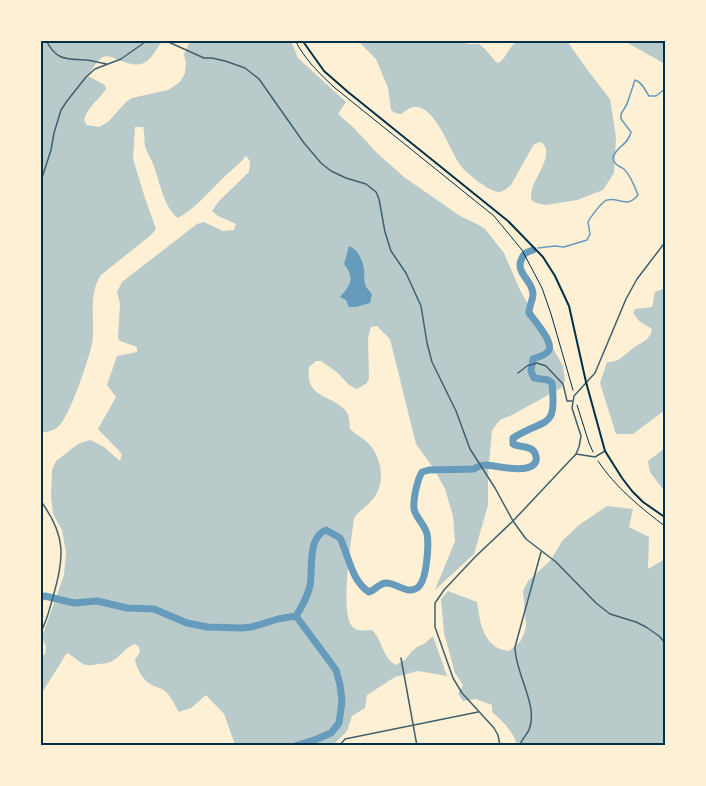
<svg xmlns="http://www.w3.org/2000/svg" width="706" height="786" font-family="Rubik,sans-serif">
<rect width="100%" height="100%" fill="#fdf0d5"/>
<path fill="#b9caca" d="M41,41h121c-15,24 -18,29 -46,18 -5,-2 -8,-4 -13,-2 -7,4 -11,13 -15,19l17,9 1,4c-7,11 -19,18 -22,31l3,5 12,2 9,-5 18,-20 6,-4 36,-8 12,-8 5,-9 1,-10 -2,-9 6,-13h101l7,17 48,44 -8,12 16,14 23,25 27,24 56,39 17,8 8,5 19,24 16,37 43,76 2,15 -4,7 -49,27 -12,5 -8,10 -4,46v29l-14,49 -39,36 20,-49 -2,-25 -8,-27 -11,-20 -18,-25 -26,-105 -13,-13 -6,1 -3,11 1,40 -2,5 -10,6 -8,-4 -11,-12 -17,-12h-5l-7,6c-4,32 21,26 37,44 4,5 3,12 4,18 6,6 14,9 19,15 14,15 17,42 2,57 -6,7 -11,9 -17,17 -2,19 -16,100 0,110 5,4 11,2 18,2 11,11 9,24 23,35l10,-5 6,-8 6,-5 7,-3 9,-8 14,40 -29,-5 -23,6 -28,18 -2,13 -13,8 -5,15 -14,14h-98l-11,-31 -18,-19 -15,13 -12,4c-4,-6 -7,-14 -13,-20 -4,-4 -7,-4 -12,-6 -10,-4 -17,-16 -19,-26l5,-8 -1,-5 -4,-3c-17,7 -14,19 -37,20 -4,1 -10,2 -15,0 -5,-3 -10,-8 -16,-11l-26,41v-37l4,-3 1,-7 -4,-10 22,-62 2,-23 -4,-22 -9,-16 -2,-18 1,-26 4,-9 22,-17 12,-4 14,7 16,14 2,-7 -24,-25 18,-32 -9,-12 10,-29 20,-4v-5l-17,-6 -2,-3 2,-34 -3,-12 5,-10 75,-58 7,-2 19,9 11,-1 2,-6 -18,-8 -6,-5 7,-10 30,-29 1,-11 -4,-5c-8,10 -19,17 -28,27 -13,13 -24,26 -40,35 -15,-11 -18,-37 -25,-54 -2,-5 -6,-11 -8,-18 -1,-6 0,-12 -2,-19h-8l-2,32 12,39 11,31 -5,6 -50,40c-14,21 -5,46 -9,69 -4,17 -22,72 -34,83 -5,4 -12,5 -17,6z
M358,41h102l8,3h11l6,5 10,12 3,2c8,-4 9,-13 16,-19 8,-7 41,-4 53,-3l22,31 21,27 6,38 -2,36 -11,17 -26,10 -31,5 -10,-2 -5,-3c0,-5 0,-10 2,-14 4,-12 22,-34 8,-44l-7,2 -23,41c-4,3 -8,7 -12,7 -9,0 -33,-19 -38,-26 -11,-14 -23,-55 -43,-59 -7,-1 -12,4 -17,7l-6,-1 -4,-3 -3,-22 -12,-29z
M624,41h41v23z
M665,288v122l-32,24h-17l-16,-51 7,-21c11,1 17,-7 25,-13 9,-7 18,-8 20,-20l-13,-8 -6,-8 2,-4 17,-2c2,-5 1,-9 3,-15z
M665,448v44l-15,-20 -2,-11z
M607,506l26,3 -4,18 20,10 -1,32 17,-10v186h-148c-4,-14 -14,-24 -25,-33v-7l-16,-6 -13,2 -5,-7 5,-9 -8,-12 -11,-40 -3,-34 7,-8 29,11c3,21 6,46 32,49l11,-9 4,-8 2,-9 -3,-34 5,-10 23,-21 11,-19 17,-16z"/>
<path fill="#669bbc" d="M349,246c12,5 17,22 15,33l2,8 6,7 -2,9 -14,4h-7l-3,-7 -6,-3c11,-12 15,-19 4,-33z"/>
<g fill="none" stroke-linecap="round" stroke-linejoin="round">
<path stroke="#669bbc" stroke-width="1.5" d="M538,248l17,-2 9,1 23,-7 3,-6 -2,-12c2,-4 14,-21 19,-22 12,-3 20,9 31,-5 -3,-8 -8,-20 -14,-26 -3,-2 -6,-3 -8,-5 -3,-3 -4,-6 -2,-9 4,-9 14,-10 17,-23l-10,-13v-5l6,-10 8,-24c7,2 10,10 14,16h7l10,-8"/>
<path stroke="#669bbc" stroke-width="7" d="M40,598l5,-2 29,7 23,-2 30,7 27,1 33,14 20,4 34,1 11,-1 26,-8 18,-3
M296,616c6,-9 11,-19 14,-30 3,-16 -3,-49 16,-56l14,8c9,18 11,42 29,54 6,-2 10,-8 16,-9 11,-1 22,12 32,5 10,-6 12,-43 10,-54 -2,-9 -11,-16 -13,-25 -1,-9 3,-29 8,-37l7,-2 45,-1c4,-3 8,-4 13,-4 11,1 44,10 49,-4 1,-4 -1,-10 -5,-12 -5,-3 -13,-2 -18,-5v-6c33,-21 44,-7 39,-55l-4,-3 -14,-2 -3,-7 2,-12c5,-2 14,-4 16,-9 4,-9 -15,-30 -20,-37 0,-7 4,-13 4,-19 0,-14 -19,-21 -11,-36 2,-5 5,-6 11,-8
M295,746l22,-7 14,-6 8,-10 3,-22 -2,-16 -4,-15 -40,-54"/>
<path stroke="#003049" stroke-width="1" d="M295,40c10,20 24,33 40,48l159,128 28,34 20,38 9,26 22,76
M577,405l12,38 4,9
M598,461c18,27 42,46 68,66"/>
<path stroke="#3f606c" stroke-width="1.5" d="M46,40c10,21 21,19 41,20 7,1 13,3 20,4
M164,40l40,18h8l13,3 20,7 14,11 45,64 17,20 10,8 15,7 20,6 10,8 3,7 6,33 6,19 15,22 15,33 6,37 5,19 24,49 14,38 25,39 18,33 13,18 30,23 40,41 14,11 26,8 10,5 13,9 7,8
M40,184l11,-34 3,-17 7,-23 6,-9 19,-24 9,-8 26,-10 27,-19
M518,373l9,-7 10,-3 9,3 17,18 4,17h5
M576,454l19,3 10,-6
M401,658l16,88
M339,746l6,-7 133,-27
M519,746c3,-6 7,-11 10,-16 10,-25 -14,-56 -14,-83l26,-95"/>
<path stroke="#3f606c" stroke-width="1.5" d="M40,500c27,36 24,57 13,97 -4,13 -6,25 -13,36
M500,746l-2,-11 -4,-7 -32,-35 -9,-15 -18,-51v-24l9,-13 31,-33 38,-36 63,-67 3,-7 2,-11 -9,-28 2,-12 21,-23 31,-74 11,-20 29,-38"/>
<path stroke="#003049" stroke-width="2" d="M302,40l22,31 24,21 160,129 35,36 12,19 14,30 17,76 19,69 17,27 10,13 11,11 23,16"/>
</g>
<rect width="706" height="786" fill="none" stroke="#fdf0d5" stroke-width="84"/>
<rect x="42" y="42" width="622" height="702" fill="none" stroke="#003049" stroke-width="2"/>
</svg>
